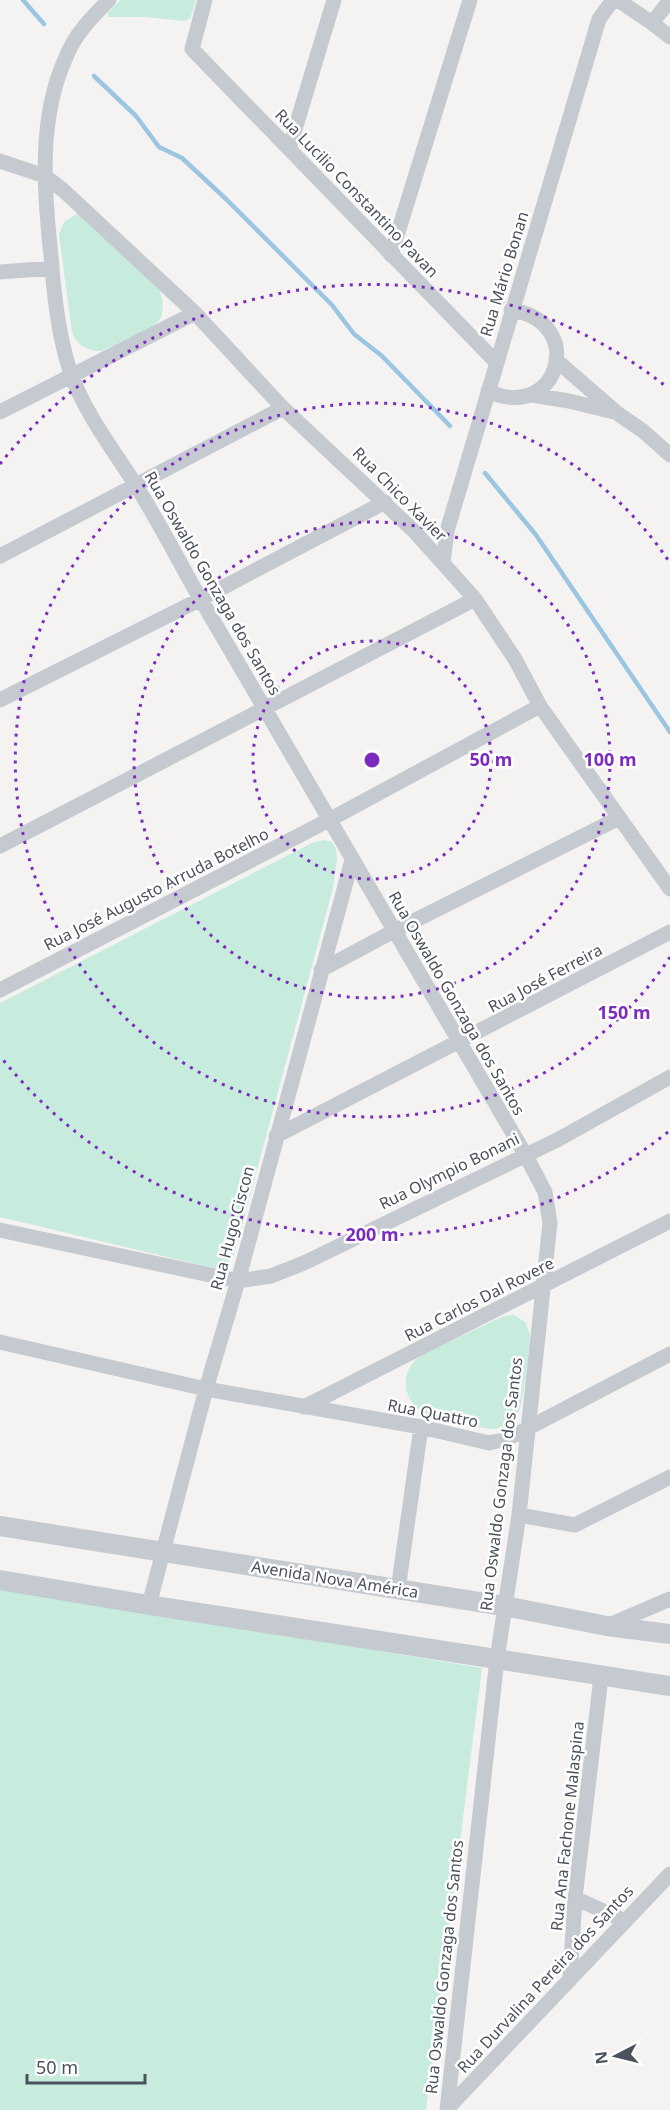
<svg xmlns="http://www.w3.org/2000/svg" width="670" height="2110" font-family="'Noto Sans',sans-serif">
<rect width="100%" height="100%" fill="#f4f3f2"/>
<path fill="#c7ebdc" d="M120,0h76l-6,19 -5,2 -40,-4h-37v-4z
M77,214l6,2 76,73c4,9 6,25 -1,33 -6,8 -45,23 -56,29 -16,0 -24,-5 -30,-19l-13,-97 5,-13z
M325,840l7,2 4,7 1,10 -4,29 -99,367 -7,9 -14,4 -213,-51v-214l314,-161z
M514,1315l11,7 5,12c-1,15 -6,69 -12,80 -5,11 -17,15 -28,15 -29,-6 -83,-7 -84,-45 -1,-15 8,-24 19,-31l79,-37z
M0,1588l482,80 -56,442h-426z"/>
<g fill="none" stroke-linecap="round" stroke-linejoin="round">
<path stroke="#9ac6e2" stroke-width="4.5" d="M23,0l21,24
M94,76l42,40 23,31 23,11 45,42 105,105 22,29 28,22 68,70
M485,473l51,62 134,197"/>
<path stroke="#c5cad1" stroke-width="15" d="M109,0c-17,17 -34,34 -43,57 -28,61 -22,134 -15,199 3,38 7,78 19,115 14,41 42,77 65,113 21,33 39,68 58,102 109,190 220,379 332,568l20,38 5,31 -31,292 -22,144 -50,451
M205,0l-13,49 304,313
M618,0l34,23 18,14
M652,23l18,-23
M289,149l45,-149
M0,161l45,15 19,15 131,122 88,95 131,123 61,68 40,60 25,47 130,183
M391,255l79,-255
M0,272l52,-4
M556,360l61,53 26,18 27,24
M488,391c71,33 100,-70 23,-81
M531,395l38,6 45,11
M0,412l195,-99
M0,556l283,-148
M443,563l4,-32 152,-512 14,-19
M0,700l201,-101 184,-97
M0,846l475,-247
M321,970l73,-39 225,-113
M0,990l329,-170 211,-114
M276,1136l394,-204
M0,1230l238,51 33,-5 33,-13 255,-124 111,-62
M0,1342l206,47 215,38 68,16 18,-4 163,-85
M304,1407l366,-186
M519,1515l56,10 95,-48
M398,1590l23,-163
M149,1605l57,-216 32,-108 114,-421
M607,1626l63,-27
M575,1898l50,23
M570,1980l5,-82 26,-221
M447,2109l223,-235"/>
<path stroke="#c5cad1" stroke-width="20" d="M0,1526l504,80 103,20 63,8
M0,1580l149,25 521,81"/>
</g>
<g fill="none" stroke="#7b2cbf" stroke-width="3" stroke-dasharray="3 6">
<circle cx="372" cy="760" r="119"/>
<circle cx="372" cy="760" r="238"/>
<path d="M670 957A357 357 0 1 1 670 563"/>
<path d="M668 1132A475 475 0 0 1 0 1056M0 464A475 475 0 0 1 668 388"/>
</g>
<g text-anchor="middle" stroke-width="5" stroke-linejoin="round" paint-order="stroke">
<g font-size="16" fill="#4c525d" stroke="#fff">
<text transform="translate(357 193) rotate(46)" y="6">Rua Lucilio Constantino Pavan</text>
<text transform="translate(504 274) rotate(-73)" y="6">Rua Mário Bonan</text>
<text transform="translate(400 494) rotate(45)" y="6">Rua Chico Xavier</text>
<text transform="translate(213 583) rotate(60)" y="6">Rua Oswaldo Gonzaga dos Santos</text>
<text transform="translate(156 889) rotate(-27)" y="6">Rua José Augusto Arruda Botelho</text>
<text transform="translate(545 978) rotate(-28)" y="6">Rua José Ferreira</text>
<text transform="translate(457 1003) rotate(60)" y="6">Rua Oswaldo Gonzaga dos Santos</text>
<text transform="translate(449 1171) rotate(-26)" y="6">Rua Olympio Bonani</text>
<text transform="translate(232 1228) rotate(-75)" y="6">Rua Hugo Ciscon</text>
<text transform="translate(479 1299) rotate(-27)" y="6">Rua Carlos Dal Rovere</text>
<text transform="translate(433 1413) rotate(11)" y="6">Rua Quattro</text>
<text transform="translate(501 1484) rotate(-83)" y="6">Rua Oswaldo Gonzaga dos Santos</text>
<text transform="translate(335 1579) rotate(9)" y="6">Avenida Nova América</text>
<text transform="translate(567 1826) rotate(-84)" y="6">Rua Ana Fachone Malaspina</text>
<text transform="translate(444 1967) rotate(-84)" y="6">Rua Oswaldo Gonzaga dos Santos</text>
<text transform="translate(545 1979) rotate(-47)" y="6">Rua Durvalina Pereira dos Santos</text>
</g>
</g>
<circle cx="372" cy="760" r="9" fill="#7b2cbf" stroke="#fff" stroke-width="3"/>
<g font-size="18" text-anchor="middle" font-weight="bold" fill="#7b2cbf" stroke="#fff" stroke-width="5" stroke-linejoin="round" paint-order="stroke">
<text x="491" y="766">50 m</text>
<text x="610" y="766">100 m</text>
<text x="624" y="1019">150 m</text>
<text x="372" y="1241">200 m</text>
</g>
<g transform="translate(616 2056) rotate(263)" stroke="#ffffff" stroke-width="4.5" paint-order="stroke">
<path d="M0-4.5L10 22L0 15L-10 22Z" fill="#4c525d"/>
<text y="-9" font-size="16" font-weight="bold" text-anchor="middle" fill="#4c525d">N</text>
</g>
<path d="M27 2074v9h118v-9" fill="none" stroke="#4c525d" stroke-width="3"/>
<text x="36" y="2074" font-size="18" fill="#4c525d" stroke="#ffffff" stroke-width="4.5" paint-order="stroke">50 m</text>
</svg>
